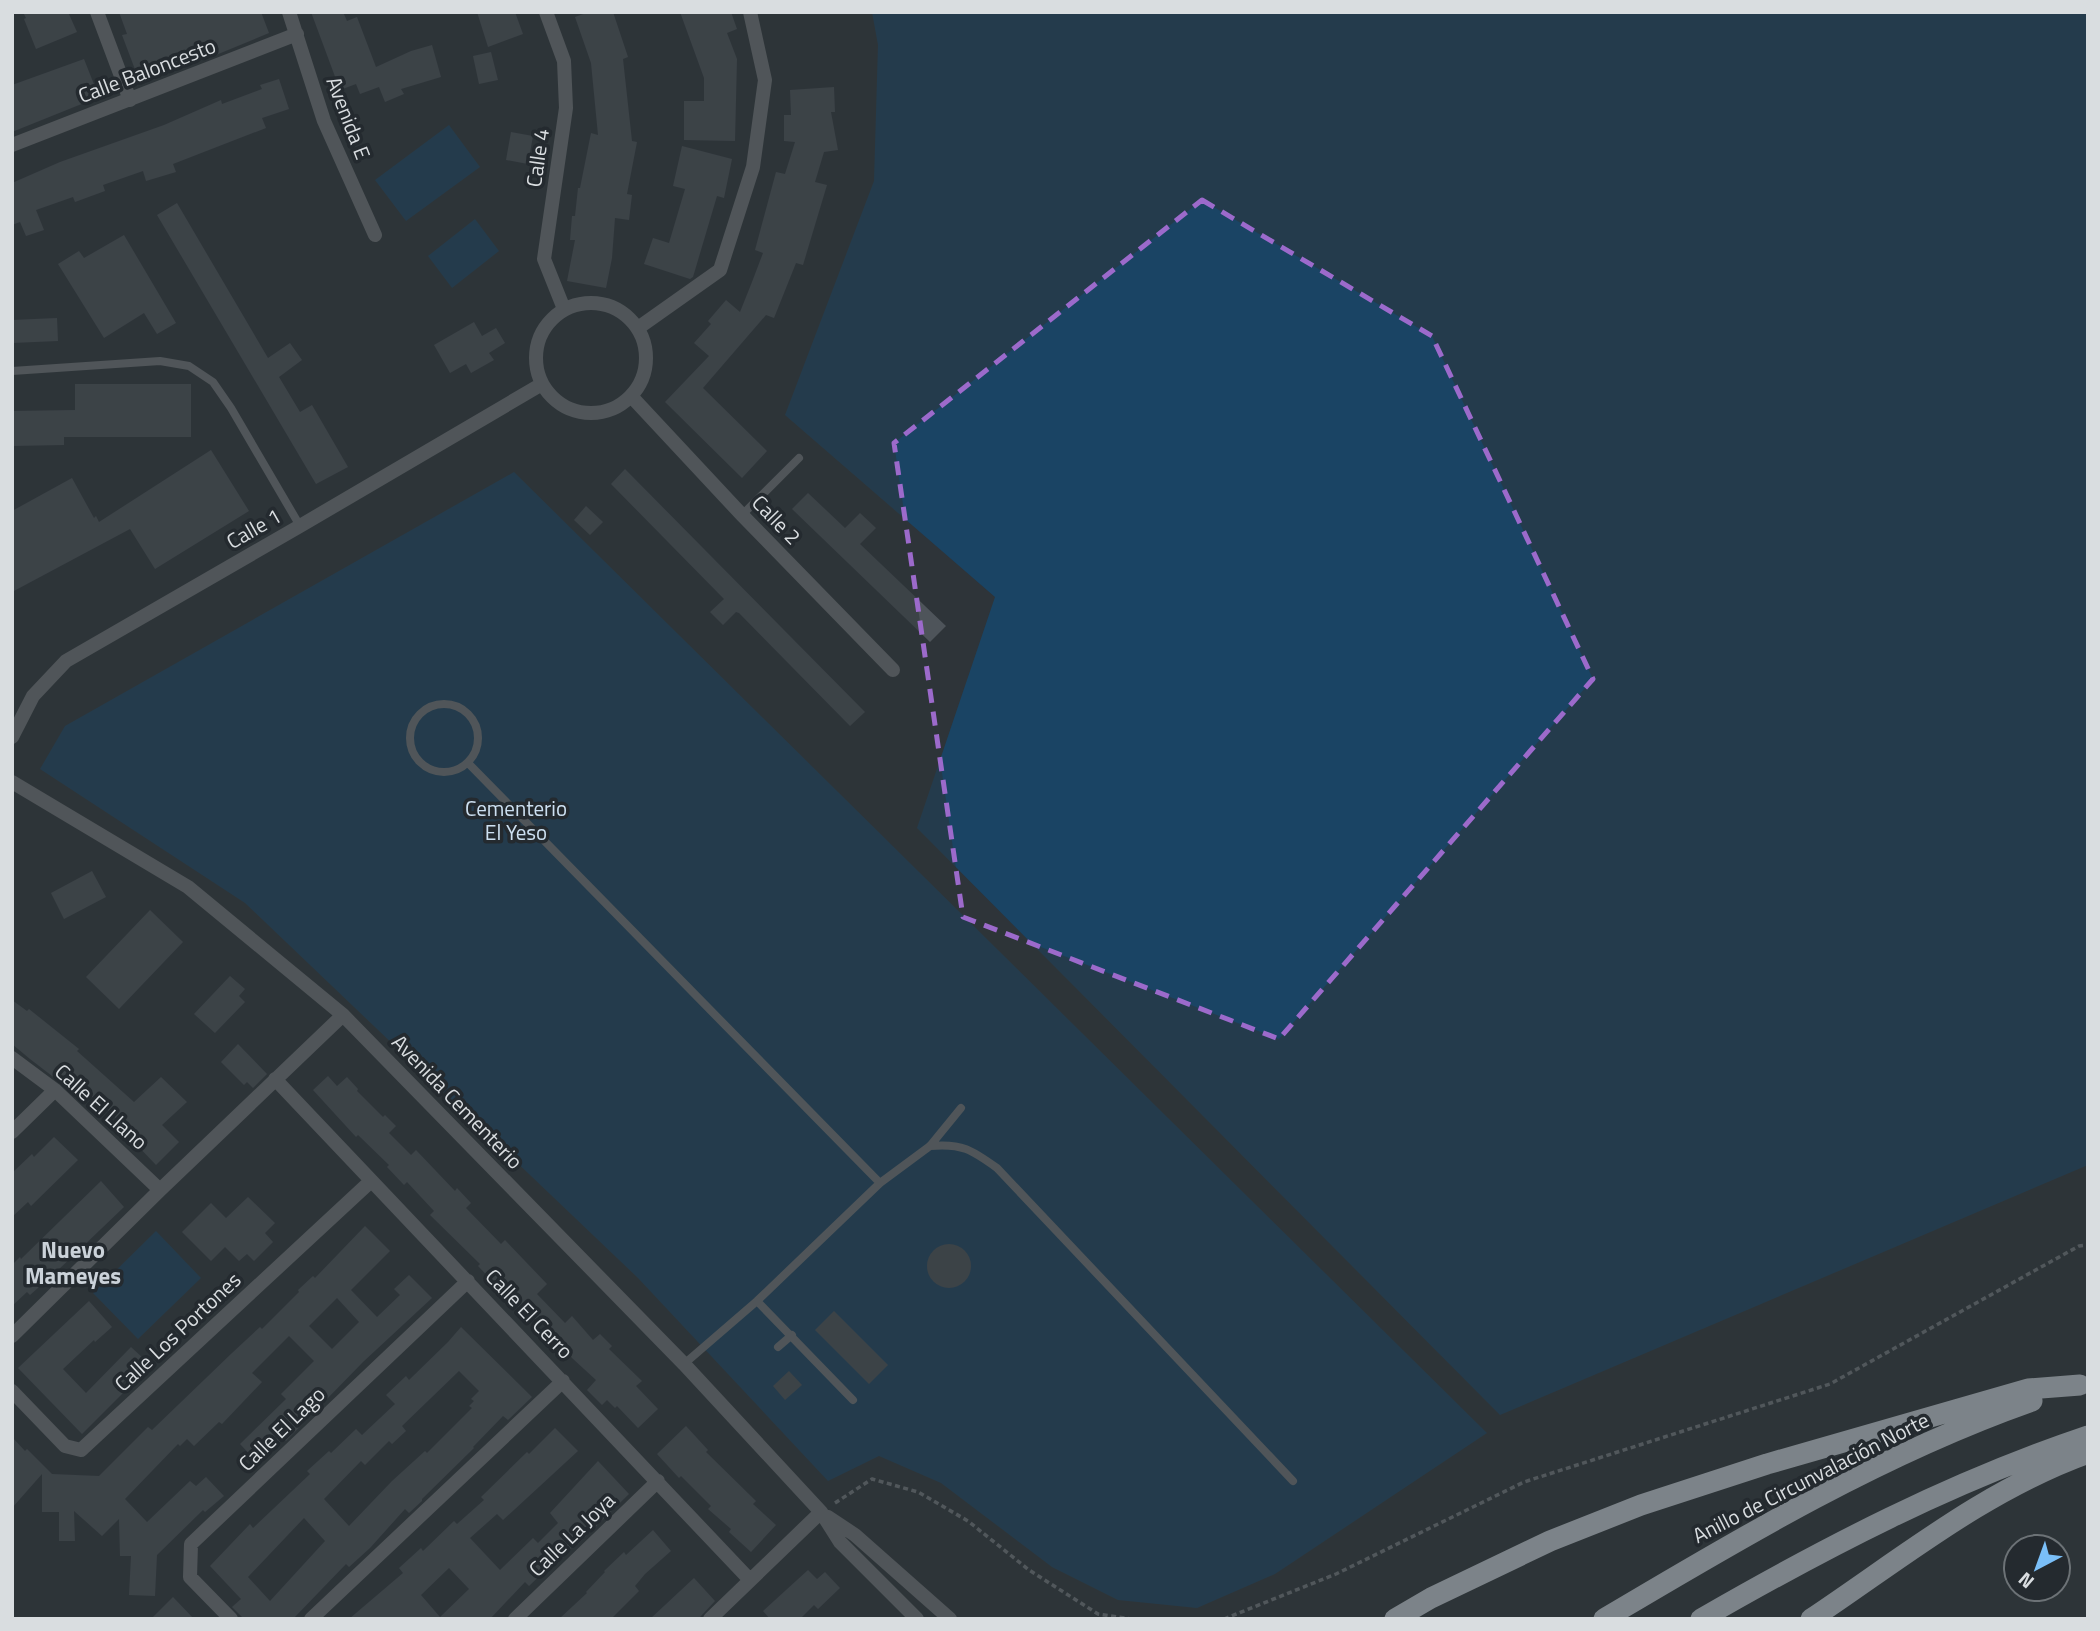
<svg xmlns="http://www.w3.org/2000/svg" width="2100" height="1631" font-family="'Titillium Web',sans-serif">
<rect width="100%" height="100%" fill="#2e3439"/>
<path fill="#1a4464" d="M872,12h1216v1153l-588,250 -583,-587 78,-231 -210,-182 89,-234 4,-136z
M449,125l31,42 -74,54 -31,-41z
M475,219l24,32 -47,37 -24,-32z
M514,472l973,961 -212,141 -78,34 -79,-8 -66,-33 -111,-84 -62,-27 -51,25 -190,-203 -393,-375 -205,-134 25,-43z
M156,1231l45,47 -63,61 -45,-46z"/>
<path fill="#4e545a" fill-rule="evenodd" d="M23,12h45l9,20 -41,17 -12,-30 2,-1z
M119,12h142l8,21 -58,24 -1,-2 -32,12 -1,-2 -38,15 -17,-45 5,-1z
M311,12h32l4,9 10,-4 19,50 35,-16 21,-6 9,32 -40,12 3,5 -19,8 -6,-15 -19,7 -4,-10 -16,6z
M477,12h38l8,22 -35,13z
M589,12h24l15,45 -5,2 9,82 5,1 -10,52 5,1 -3,25 -14,-2 -3,40 -6,30 -39,-7 8,-41h-5l2,-24h3l3,-28h2l11,-55 7,2 -7,-72 -16,-46z
M680,12h51l6,17 -10,4 10,26 -2,82 -51,-1v-39h20v-23z
M491,52l7,28 -19,4 -6,-28z
M84,59l15,38 -87,35v-47z
M279,79l10,30 -27,9 4,10 -93,36 3,8 -30,9 -3,-10 -40,14 2,6 -30,11 -2,-5 -37,13 8,20 -18,6 -6,-14 -8,3v-42l48,-21 104,-37 57,-25 1,4 40,-15 -2,-4z
M834,87l1,25h-4l7,38 -14,2 -9,30 12,3 -24,80 -7,-2 -22,55 -8,-3 -63,73 64,63 -25,27 -77,-76 44,-46 -15,-13 17,-19 -3,-3 18,-21 14,12 12,-30 11,-29 -8,-3 21,-78 9,2 10,-32 -11,-1v-26h7l-1,-25z
M511,132l22,4 -5,28 -22,-4z
M682,146l50,13 -8,39 -7,-2 -24,81 -3,2 -46,-15 9,-26 16,5 16,-54 -12,-3z
M177,203l91,155 22,-15 12,17 -23,17 21,35 12,-7 36,62 -32,17 -159,-269z
M124,235l52,88 -19,11 -13,-21 -40,25 -46,-74 21,-13 5,7z
M57,318l1,23 -46,2v-23z
M474,322l8,14 14,-8 9,15 -16,10 5,7 -23,13 -5,-9 -16,9 -16,-28z
M75,384h116v53h-127v8l-52,1v-35l63,-1z
M211,450l38,61 -94,58 -25,-40 -118,63v-81l60,-33 22,40 2,-2 3,6z
M625,469l240,243 -15,14 -111,-113 -3,-1 -13,13 -13,-13 14,-13 -113,-115z
M808,493l37,35 15,-15 16,15 -16,16 86,82 -16,16 -138,-133z
M586,506l17,16 -13,13 -16,-15z
M92,871l14,26 -42,22 -13,-26z
M150,910l33,32 -64,67 -33,-32z
M230,976l15,13 -6,7 6,6 -30,31 -21,-19z
M12,1000l15,11 2,-2 50,40 -2,2 57,51 27,-25 26,25 -25,23 17,17 -23,23 -21,-22 2,-2 -30,-32 -20,-16 -5,6 -52,-40 -18,-15z
M238,1044l29,30 -14,14 -6,-6 -3,3 -23,-23z
M328,1076l9,10 10,-9 11,12 -1,2 26,26 2,-2 11,11 -7,7 22,22 5,-5 39,41 2,-3 14,15 -5,5 35,36 4,-4 42,44 -10,10 28,29 7,-7 21,24 7,-6 12,12 -3,3 33,32 -6,5 22,23 -20,19 -21,-22 -2,2 -8,-8 -5,5 -15,-15 9,-10 -24,-22 -29,-35 -2,2 -18,-18 -3,2 -22,-22 -20,-21 2,-2 -50,-49 4,-4 -27,-29 -3,3 -17,-18 2,-2 -31,-30 -2,2 -43,-47z
M54,1137l24,23 -47,46 -3,-4 -16,15v-44l20,-19 2,3z
M101,1181l23,26 -69,66 -25,22 -3,-3 -15,14v-41l8,-8 1,2z
M248,1197l27,26 -10,10 8,9 -19,19 -7,-7 -8,7 -14,-14 -14,14 -29,-29 29,-29 15,15z
M365,1226l25,25 -39,39 26,27 23,-22 -6,-6 15,-14 23,23 -69,64 -77,79 -2,-2 -5,3 -21,21 -18,-19 46,-45 -5,-5 33,-33 -25,-25 -37,37 10,9 -40,42 -3,-2 -25,24 -7,-7 -7,7 -2,-2 -53,55 22,23 43,-41 6,5 10,-9 18,19 -19,16 -2,-2 -46,45 -2,41 -26,-1 2,-39h-11l-1,-37 -17,17 -28,-25 1,30h-16v-29h-17v-38l-30,34v-71l13,14 2,-2 25,25 47,2 49,-49 4,3 80,-77 28,-26 2,2 37,-37 -1,-2 15,-14 2,2zM337,1298l22,24 -27,27 -23,-23z
M927 1266a22 22 0 1 1 44 0a22 22 0 1 1-44 0Z
M89,1301l23,26 -17,15 -1,-2 -31,29 23,24 45,-46 13,12 -26,29 5,5 -41,41 -64,-66z
M834,1311l54,54 -19,19 -54,-54z
M461,1327l71,70 -24,23 -5,-4 -30,31 1,1 -52,51v2l-13,12 -4,-4 -35,39 -21,19 -3,-3 -53,55h-49l-12,-12 9,-8 -31,-33 40,-42 3,4 57,-54 -3,-3 22,-20 2,2 25,-24 6,6 33,-31 -9,-9 20,-19 3,4 39,-38zM459,1371l20,20 -8,8 3,2 -5,5 3,2 -45,45 -2,-2 -33,30 -43,45 -25,-27 37,-38 4,4 24,-24 3,3 14,-13 -4,-5zM304,1518l21,23 -55,60 -22,-24z
M789,1371l13,14 -17,15 -12,-14z
M686,1426l22,24 -2,2 50,49 -3,3 23,21 -25,27 -22,-20 2,-3 -23,-20 3,-3 -30,-30 -2,2 -22,-24z
M555,1428l23,23 -75,69 -6,-6 -27,24 30,32 33,-32 5,5 20,-20 -8,-10 48,-52 31,33 -51,50 -2,-1 -19,21 -2,-3 -26,25 -4,-4 -35,37h-141l54,-46 -4,-5 22,-20 2,3 31,-30 3,3 27,-24 -3,-3 46,-45 2,2zM449,1568l20,21 -29,28 -19,-22z
M653,1530l18,21 -26,23 -10,12 4,5 -28,28h-52l28,-26 -1,-1 19,-20 -1,-1 20,-19 2,3z
M808,1570l9,9 8,-7 15,16 -22,21 -4,-4 -14,14h-30l-7,-8z
M694,1578l21,23 -14,15 -3,3h-48z
M173,1597l21,22h-43z"/>
<g fill="none" stroke-linecap="round" stroke-linejoin="round">
<path stroke="#7c8286" stroke-width="3.5" stroke-dasharray="5 3.5" stroke-linecap="butt" d="M835,1503l37,-24 46,13 50,29 61,49 69,44 33,5
M1224,1619l112,-45 188,-92 306,-98 249,-138 9,-1"/>
<path stroke="#7a7d80" stroke-width="8" d="M12,371l148,-10 29,5 24,16 18,26 69,118
M742,515l57,-57
M410 738a34 34 0 1 1 68 0a34 34 0 1 1-68 0Z
M468,763l412,420
M930,1146c32,-3 42,4 67,22l296,313
M757,1301l96,99
M778,1347l14,-12
M684,1364l73,-63 123,-118 50,-37 31,-38"/>
<path stroke="#7a7d80" stroke-width="14" d="M97,12l33,88
M289,12l35,109 51,114
M546,12l18,49 2,47 -22,151 20,50
M12,145l285,-111
M536 358a55 55 0 1 1 110 0a55 55 0 1 1-110 0Z
M638,328l82,-58 33,-103 12,-87 -15,-68
M631,396l111,119 151,155
M12,737l21,-41 33,-35 234,-135 242,-142
M12,782l176,105 155,128 341,349 137,148 19,30 77,77
M12,1058l43,32 105,100
M275,1079l475,501
M12,1132l43,-42
M12,1336l148,-146 183,-175
M12,1391l53,55 16,4 290,-269
M828,1517l27,18 95,84
M231,1619l-41,-42 1,-33 277,-263
M311,1619l252,-238
M515,1619l143,-138
M710,1619l111,-107"/>
<path stroke="#dce3ea" stroke-width="21" d="M1395,1619l36,-21 119,-57 91,-36 126,-41 261,-75 52,-4
M1604,1619c138,-82 277,-165 428,-218
M1701,1619c125,-72 250,-137 387,-183
M1811,1619c90,-60 174,-129 277,-166"/>
</g>
<path d="M0 0H2100V1631H0ZM1202,200l230,136 161,343 -314,360 -316,-122 -69,-474z" fill="#2e3439" fill-opacity=".55" fill-rule="evenodd"/>
<path fill="none" stroke="#9c6acb" stroke-width="5" stroke-dasharray="14 9" stroke-linejoin="round" d="M1202,200l230,136 161,343 -314,360 -316,-122 -69,-474z"/>
<g text-anchor="middle" stroke-width="7" stroke-linejoin="round" paint-order="stroke">
<g font-size="21" fill="#d9dde0" stroke="#242a2f">
<text transform="translate(147 71) rotate(-21)" y="7">Calle Baloncesto</text>
<text transform="translate(348 118) rotate(69)" y="7">Avenida E</text>
<text transform="translate(538 158) rotate(-82)" y="7">Calle 4</text>
<text transform="translate(776 520) rotate(46)" y="7">Calle 2</text>
<text transform="translate(254 529) rotate(-30)" y="7">Calle 1</text>
<text transform="translate(457 1102) rotate(46)" y="7">Avenida Cementerio</text>
<text transform="translate(101 1107) rotate(42)" y="7">Calle El Llano</text>
<text transform="translate(529 1314) rotate(46)" y="7">Calle El Cerro</text>
<text transform="translate(178 1332) rotate(-43)" y="7">Calle Los Portones</text>
<text transform="translate(282 1429) rotate(-44)" y="7">Calle El Lago</text>
<text transform="translate(1811 1478) rotate(-27)" y="7">Anillo de Circunvalación Norte</text>
<text transform="translate(572 1535) rotate(-44)" y="7">Calle La Joya</text>
</g>
<g font-size="21" fill="#cde0f1" stroke="#242a2f">
<text x="516" y="816">Cementerio<tspan x="516" dy="24">El Yeso</tspan></text>
</g>
<g font-size="23" font-weight="bold" fill="#cbd2d9" stroke="#242a2f">
<text x="73" y="1258">Nuevo<tspan x="73" dy="26">Mameyes</tspan></text>
</g>
</g>
<rect width="2100" height="1631" fill="none" stroke="#d9dde0" stroke-width="28"/>
<g transform="translate(2037 1568) rotate(221)"><circle r="33" fill="#242a2f" stroke="#6c7276" stroke-width="2"/>
<path d="M0-5L12 26L0 18L-12 26Z" fill="#7abff8"/>
<text y="-10" font-size="19" font-weight="bold" text-anchor="middle" fill="#d9dde0">N</text>
</g>
</svg>
